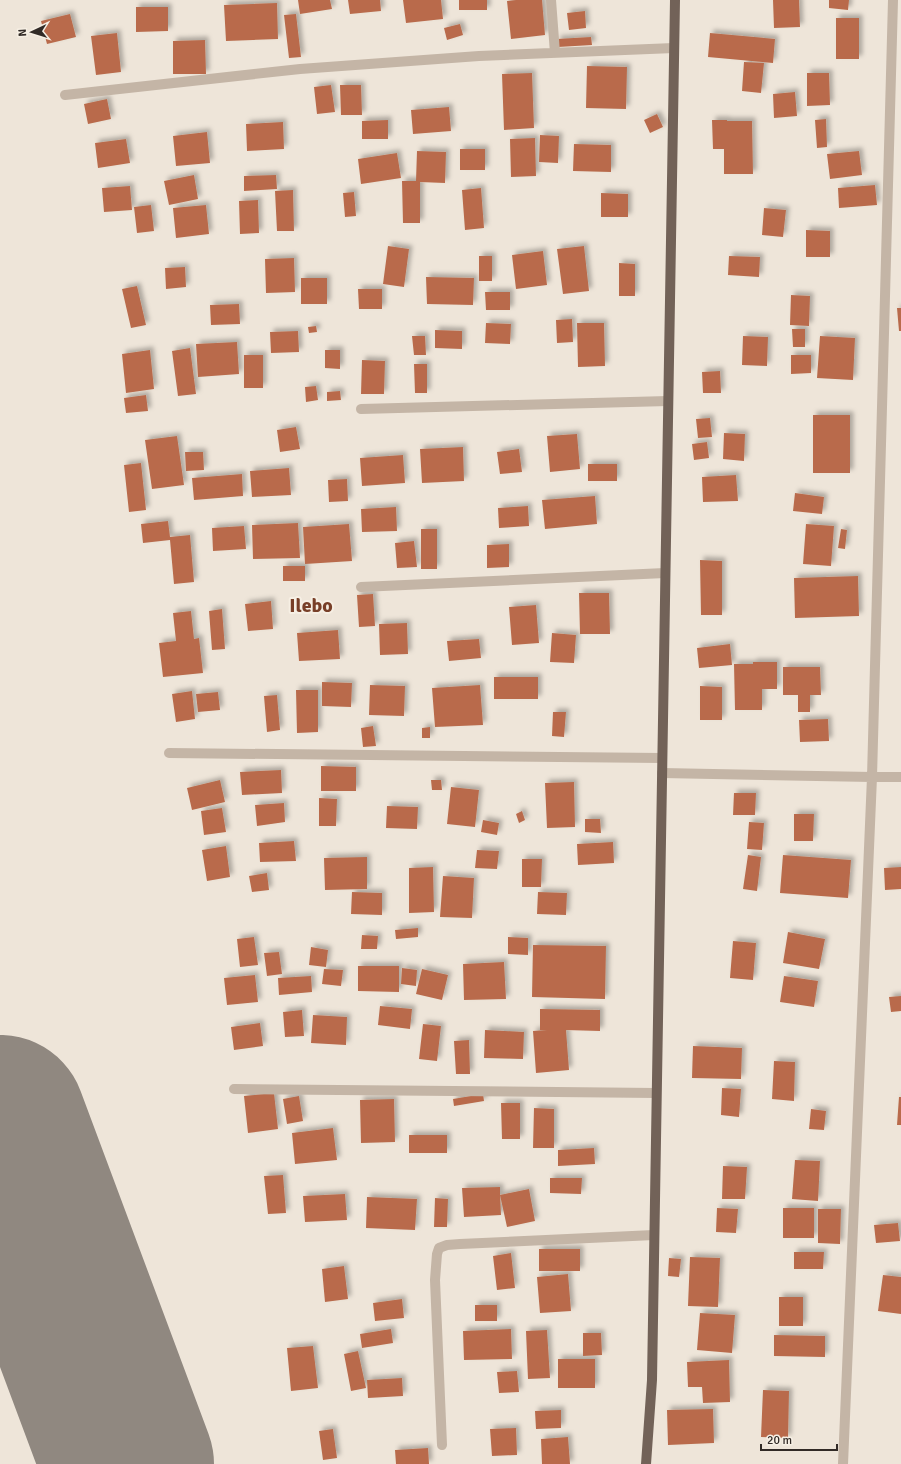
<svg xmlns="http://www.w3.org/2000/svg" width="901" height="1464" font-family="Signika,sans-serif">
<defs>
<filter id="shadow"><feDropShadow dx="3.5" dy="-3.5" stdDeviation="2" flood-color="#0004"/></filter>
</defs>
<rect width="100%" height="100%" fill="#eee5d9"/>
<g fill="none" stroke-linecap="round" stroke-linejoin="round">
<path stroke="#908880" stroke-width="172" d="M0,1121l128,343"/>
</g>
<path fill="#b96b4b" filter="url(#shadow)" d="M298,0h32l2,9 -32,5z
M348,0h32l1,11 -31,3z
M403,0h38l2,19 -37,4z
M459,0h28v10h-28z
M516,0h26l3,35 -34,4 -4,-38z
M773,0h26l1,27 -26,1z
M829,0h20l-1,10 -19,-2z
M277,3l1,36 -52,2 -2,-36z
M136,7h32v24l-32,1z
M585,11l1,17 -17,2 -2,-17z
M70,14l6,23 -29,7 -6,-23z
M296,14l5,43 -12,1 -5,-43z
M836,18h23v41h-23z
M460,24l3,11 -16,5 -3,-12z
M117,33l4,39 -25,3 -5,-39z
M710,33l65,6 -2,24 -65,-6z
M591,37l1,8 -34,2 -1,-8z
M205,40l1,34h-33v-33z
M744,62l20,1 -3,30 -19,-2z
M587,66l40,1 -1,42 -40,-1z
M532,73l2,55 -30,2 -2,-56z
M807,73h22l1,32 -23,1z
M331,85l4,27 -18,2 -3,-27z
M340,85h21l1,30h-21z
M795,92l2,24 -23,2 -1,-24z
M107,99l4,20 -23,5 -4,-20z
M449,107l2,24 -38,3 -2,-24z
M657,114l6,13 -13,6 -6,-13z
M826,119l1,28 -10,1 -2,-28z
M388,120v19h-26v-18z
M712,120h15v1h25l1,53h-29v-25h-11z
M283,122l1,27 -37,2 -1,-27z
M207,132l3,31 -34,3 -3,-30z
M540,135l19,1 -1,27 -19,-1z
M535,138l1,38 -25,1 -1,-38z
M126,139l4,24 -32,5 -3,-25z
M574,144l37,1v27l-38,-1z
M460,149h25v21h-25z
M417,151l29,1 -1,31 -25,-1v41h-17l-1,-42h14z
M859,151l3,24 -32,4 -3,-25z
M397,153l4,25 -40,6 -3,-25z
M194,175l4,24 -29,6 -5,-24z
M276,175l1,14 -33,2v-15z
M875,185l2,20 -38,3 -1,-20z
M130,186l2,24 -28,2 -2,-24z
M481,188l3,40 -19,2 -3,-40z
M293,190l1,41h-17l-2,-40z
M354,192l2,24 -11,1 -2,-24z
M601,193l27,1v23h-27z
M258,200l1,33 -19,1 -1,-33z
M151,205l3,26 -17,2 -3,-26z
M206,205l3,29 -33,4 -3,-30z
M764,208l22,2 -3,27 -21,-2z
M806,230l24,1v26h-24z
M388,246l21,3 -5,38 -21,-3z
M584,246l5,45 -26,3 -6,-45z
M543,251l4,34 -31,4 -4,-34z
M479,256h13v25h-13z
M729,256l31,1 -1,20 -31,-2z
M294,258l1,34 -29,1 -1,-34z
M619,263l16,1v32h-16z
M185,267l1,20 -20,2 -1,-21z
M426,277l48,1 -1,27 -46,-1z
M301,278h26v26h-26z
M137,286l9,39 -15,3 -9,-39z
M358,289h24v20h-23z
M485,292h25v18h-24z
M791,295l19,1 -1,30 -19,-1z
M239,304l1,20 -29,1 -1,-20z
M897,308h4v23h-2z
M572,319l1,23 -16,1 -1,-23z
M486,323l25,1 -1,20 -25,-1z
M577,323h27l1,43 -27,1z
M316,326l1,6 -8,1 -1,-6z
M792,329h13v18h-12z
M435,330l27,1v18l-27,-1z
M298,331l1,21 -28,1 -1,-21z
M412,336h13l1,19h-12z
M743,336l25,1 -1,29 -25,-1z
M820,336l35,2 -2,42 -36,-2z
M237,342l2,32 -41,3 -2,-33z
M190,348l6,46 -18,2 -6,-45z
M150,350l4,39 -28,4 -4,-39z
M325,350h15v19l-15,-1z
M244,355h19v33h-19z
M791,355h20v18l-20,1z
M362,360l23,1 -1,33h-23z
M414,364h13v29h-12z
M720,371l1,22h-18l-1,-21z
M316,386l2,14 -12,2 -1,-15z
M340,391l1,9 -14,1v-9z
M146,395l2,16 -22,2 -2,-15z
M813,415h37v58h-37z
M710,418l2,19 -14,1 -2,-19z
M296,427l4,22 -20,3 -3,-22z
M724,433l21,1 -1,27 -21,-2z
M577,434l3,35 -30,3 -3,-36z
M177,436l7,49 -32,4 -7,-49z
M707,442l2,16 -15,2 -2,-16z
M463,447l1,34 -42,2 -2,-34z
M519,449l3,23 -22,2 -3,-22z
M185,452h18l1,18 -18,1z
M403,455l2,28 -43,3 -2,-28z
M141,463l5,47 -17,2 -5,-47z
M588,464h29v17h-29z
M289,468l2,27 -39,2 -2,-26z
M242,474l1,22 -49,4 -2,-22z
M736,475l2,26 -35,1 -1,-25z
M347,479l1,22 -19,1 -1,-22z
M795,493l29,4 -2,17 -29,-3z
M595,496l2,28 -52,5 -3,-29z
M528,506l1,20 -30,2 -1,-20z
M396,507l1,24 -35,1 -1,-23z
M168,521l2,16 20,-2 4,47 -20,2 -4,-44 -27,3 -2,-19z
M298,523l2,35 -47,1 -1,-34z
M349,524l3,37 -47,3 -2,-37z
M806,524l28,2 -3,40 -28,-2z
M244,526l2,23 -33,2 -1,-23z
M421,529h16v40h-16z
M841,529l6,1 -2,19 -7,-1z
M414,541l3,26 -20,1 -2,-25z
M509,544v23l-22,1v-23z
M700,560l22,1v54h-21z
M283,566h22v15h-22z
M858,576l1,40 -64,2 -1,-40z
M579,593h30l1,41h-30z
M373,594l2,32 -16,1 -2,-32z
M271,601l2,28 -25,2 -3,-27z
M536,605l3,38 -27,2 -3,-38z
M222,609l3,40 -13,1 -3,-39z
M191,611l3,28 5,-1 4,35 -40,4 -4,-34 17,-2 -3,-28z
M407,623l1,31 -28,1 -1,-31z
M338,630l2,29 -41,2 -2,-28z
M552,633l24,2 -2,28 -24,-1z
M479,639l2,19 -32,3 -2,-20z
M730,644l2,21 -33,3 -2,-20z
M753,662h24v27h-15v21h-27l-1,-46h19z
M783,667h37l1,28h-11v17h-12v-17h-15z
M494,677h44v22h-44z
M322,682l30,1 -1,24 -29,-1z
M370,685l35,1 -1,30 -35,-1z
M480,685l3,40 -48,2 -3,-39z
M700,686l22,1v33h-22z
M296,690h22v42l-21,1z
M192,691l3,28 -19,3 -4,-28z
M218,692l2,18 -22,2 -2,-18z
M277,695l3,35 -13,2 -3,-36z
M553,712h13l-2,25 -12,-1z
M828,719l1,22 -29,1 -1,-22z
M373,726l3,20 -13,1 -2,-19z
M430,727v11h-8v-10z
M321,766l35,1v24h-35z
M281,770l1,23 -40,2 -2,-23z
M220,780l5,22 -33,8 -5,-22z
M431,780h10l1,10h-10z
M574,782l1,45 -28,1 -2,-45z
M451,787l28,3 -4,37 -28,-3z
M734,793h22l-1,22h-22z
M319,798l18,1 -1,27h-17z
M284,803l1,19 -28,4 -2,-21z
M387,806l31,1 -1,22 -31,-1z
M222,808l4,24 -22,3 -3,-24z
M522,811l3,9 -6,3 -3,-9z
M794,814h20l-1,27h-19z
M585,819h15l1,14 -16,-1z
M483,820l16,3 -2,12 -16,-3z
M749,822l15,1 -2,27 -15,-1z
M294,841l2,20 -36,1 -1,-19z
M613,842l1,21 -36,2 -1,-21z
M226,846l4,31 -23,4 -5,-31z
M477,850l22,1 -2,18 -22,-1z
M748,855l13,2 -4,34 -14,-2z
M783,855l68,5 -3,38 -68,-5z
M367,857v32l-42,1 -1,-32z
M522,859h20l-1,28h-19z
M433,867l1,45 -25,1v-45z
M901,867v22l-16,1 -1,-22z
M267,873l2,17 -17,2 -3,-16z
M443,876l31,2 -2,40 -32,-1z
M352,892l30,1v22l-31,-1z
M538,892l29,1 -1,22 -29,-1z
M418,928v9l-22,2 -1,-9z
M788,932l37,7 -6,30 -36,-6z
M362,935l16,1 -1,13h-16z
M254,937l4,28 -18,2 -3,-28z
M508,937l20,1v17l-20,-1z
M733,941l23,2 -3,37 -23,-2z
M533,945l73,1 -1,53 -73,-2z
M311,947l17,3 -2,17 -17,-2z
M279,952l3,22 -15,2 -3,-23z
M504,962l2,37 -42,1 -1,-36z
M358,966h41v26l-41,-1z
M402,968l15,2 -1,16 -15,-2z
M324,969l19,1 -2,16 -19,-2z
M422,969l26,6 -6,25 -26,-6z
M255,975l3,27 -31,3 -3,-27z
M311,976l1,16 -33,3 -1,-17z
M784,976l34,5 -4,26 -34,-5z
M901,996v15l-10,1 -2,-15z
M380,1006l32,3 -2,20 -32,-4z
M540,1009l60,1v21l-34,-1 3,40 -33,3 -3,-42 14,-1h-7z
M302,1010l2,26 -19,1 -2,-25z
M313,1015l34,2 -1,28 -35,-2z
M260,1023l3,23 -29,4 -3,-23z
M423,1024l18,2 -4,35 -18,-2z
M485,1030l39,2 -1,27 -39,-1z
M469,1040l1,34h-14l-2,-33z
M693,1046l49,2 -1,31 -49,-1z
M774,1061l21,1 -1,39 -22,-2z
M722,1088l19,1 -2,28 -18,-2z
M274,1093l4,36 -30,4 -4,-37z
M483,1094l1,7 -30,5 -1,-7z
M299,1096l4,25 -16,3 -4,-25z
M899,1097h2v28h-4z
M394,1099l1,43 -34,1 -1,-43z
M501,1103h19v36h-18z
M534,1108l20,1v39h-21z
M811,1109l15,2 -2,19 -15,-1z
M333,1128l4,32 -42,4 -3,-31z
M409,1135h38v18h-38z
M594,1148l1,16 -37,2v-16z
M795,1160l25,1 -2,40 -26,-2z
M723,1166l24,1 -2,32h-23z
M283,1175l3,38 -18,1 -4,-38z
M550,1178h32l-1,16 -31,-1z
M500,1187v8l29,-6 6,32 -28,6 -7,-32 1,20 -37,2 -2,-29z
M345,1194l2,26 -42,2 -2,-26z
M367,1197l50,2 -2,31 -49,-2z
M435,1198l13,1 -1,28h-13z
M717,1208l21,1 -2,24 -20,-1z
M783,1208h31v30h-31z
M818,1209h23l-1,35 -22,-1z
M898,1223l2,18 -24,2 -2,-18z
M539,1249h41v22h-41z
M794,1252h30l-1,17h-29z
M511,1253l4,35 -18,2 -4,-34z
M690,1257l30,1 -2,49 -30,-1z
M669,1258l12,1 -2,18 -11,-1z
M344,1266l4,33 -23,3 -3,-33z
M568,1274l3,37 -31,2 -3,-36z
M883,1275l18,2v37l-23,-3z
M779,1297h24v29h-24z
M402,1299l2,19 -29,3 -2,-18z
M475,1305h22v16h-22z
M700,1313l35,2 -3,38 -35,-3z
M391,1329l2,14 -31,5 -2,-14z
M511,1329l1,30 -48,1 -1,-29z
M547,1330l3,48 -22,1 -2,-48z
M583,1333h18l1,22 -19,1z
M774,1335l51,1v21l-51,-1z
M313,1346l5,42 -27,3 -4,-43z
M358,1351l8,37 -15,3 -7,-37z
M558,1359h37v29h-37z
M729,1360l1,42 -27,1 -1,-16h-14l-1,-25z
M517,1371l2,21 -20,1 -2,-21z
M402,1378l1,18 -35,2 -1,-18z
M763,1390l26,1 -1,47 -27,-1z
M713,1409l1,34 -46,2 -1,-35z
M561,1410v18l-25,1 -1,-18z
M516,1428l1,27 -25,1 -2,-27z
M333,1429l4,29 -14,2 -4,-29z
M568,1437l2,27h-28l-1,-25z
M428,1448l1,16h-33l-1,-14z"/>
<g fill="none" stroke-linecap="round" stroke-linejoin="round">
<path stroke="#c4b5a6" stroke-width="10" d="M551,0l4,53
M65,95l235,-26 179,-13 195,-8
M361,409l307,-8
M361,587l304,-14
M169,753l493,5
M662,773l210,4 21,-777
M234,1089l422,4
M442,1445l-7,-165 2,-26 2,-6 8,-3 13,-1 194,-9
M843,1464l29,-687h29"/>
<path stroke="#726258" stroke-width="10" d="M646,1464l6,-84 23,-1380"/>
</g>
<g text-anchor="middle" stroke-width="4" stroke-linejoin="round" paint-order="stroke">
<g font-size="20" font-weight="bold" fill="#783f28" stroke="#f6efe4">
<text x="311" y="612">Ilebo</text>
</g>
</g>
<g transform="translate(32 32) rotate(266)" stroke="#f6efe4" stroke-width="3" paint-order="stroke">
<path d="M0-3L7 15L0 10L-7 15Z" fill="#312a26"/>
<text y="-6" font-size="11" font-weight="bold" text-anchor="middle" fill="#312a26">N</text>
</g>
<path d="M761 1444v6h76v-6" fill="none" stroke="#312a26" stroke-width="2"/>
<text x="767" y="1444" font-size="12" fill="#312a26" stroke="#f6efe4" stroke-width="3" paint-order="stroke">20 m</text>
</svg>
